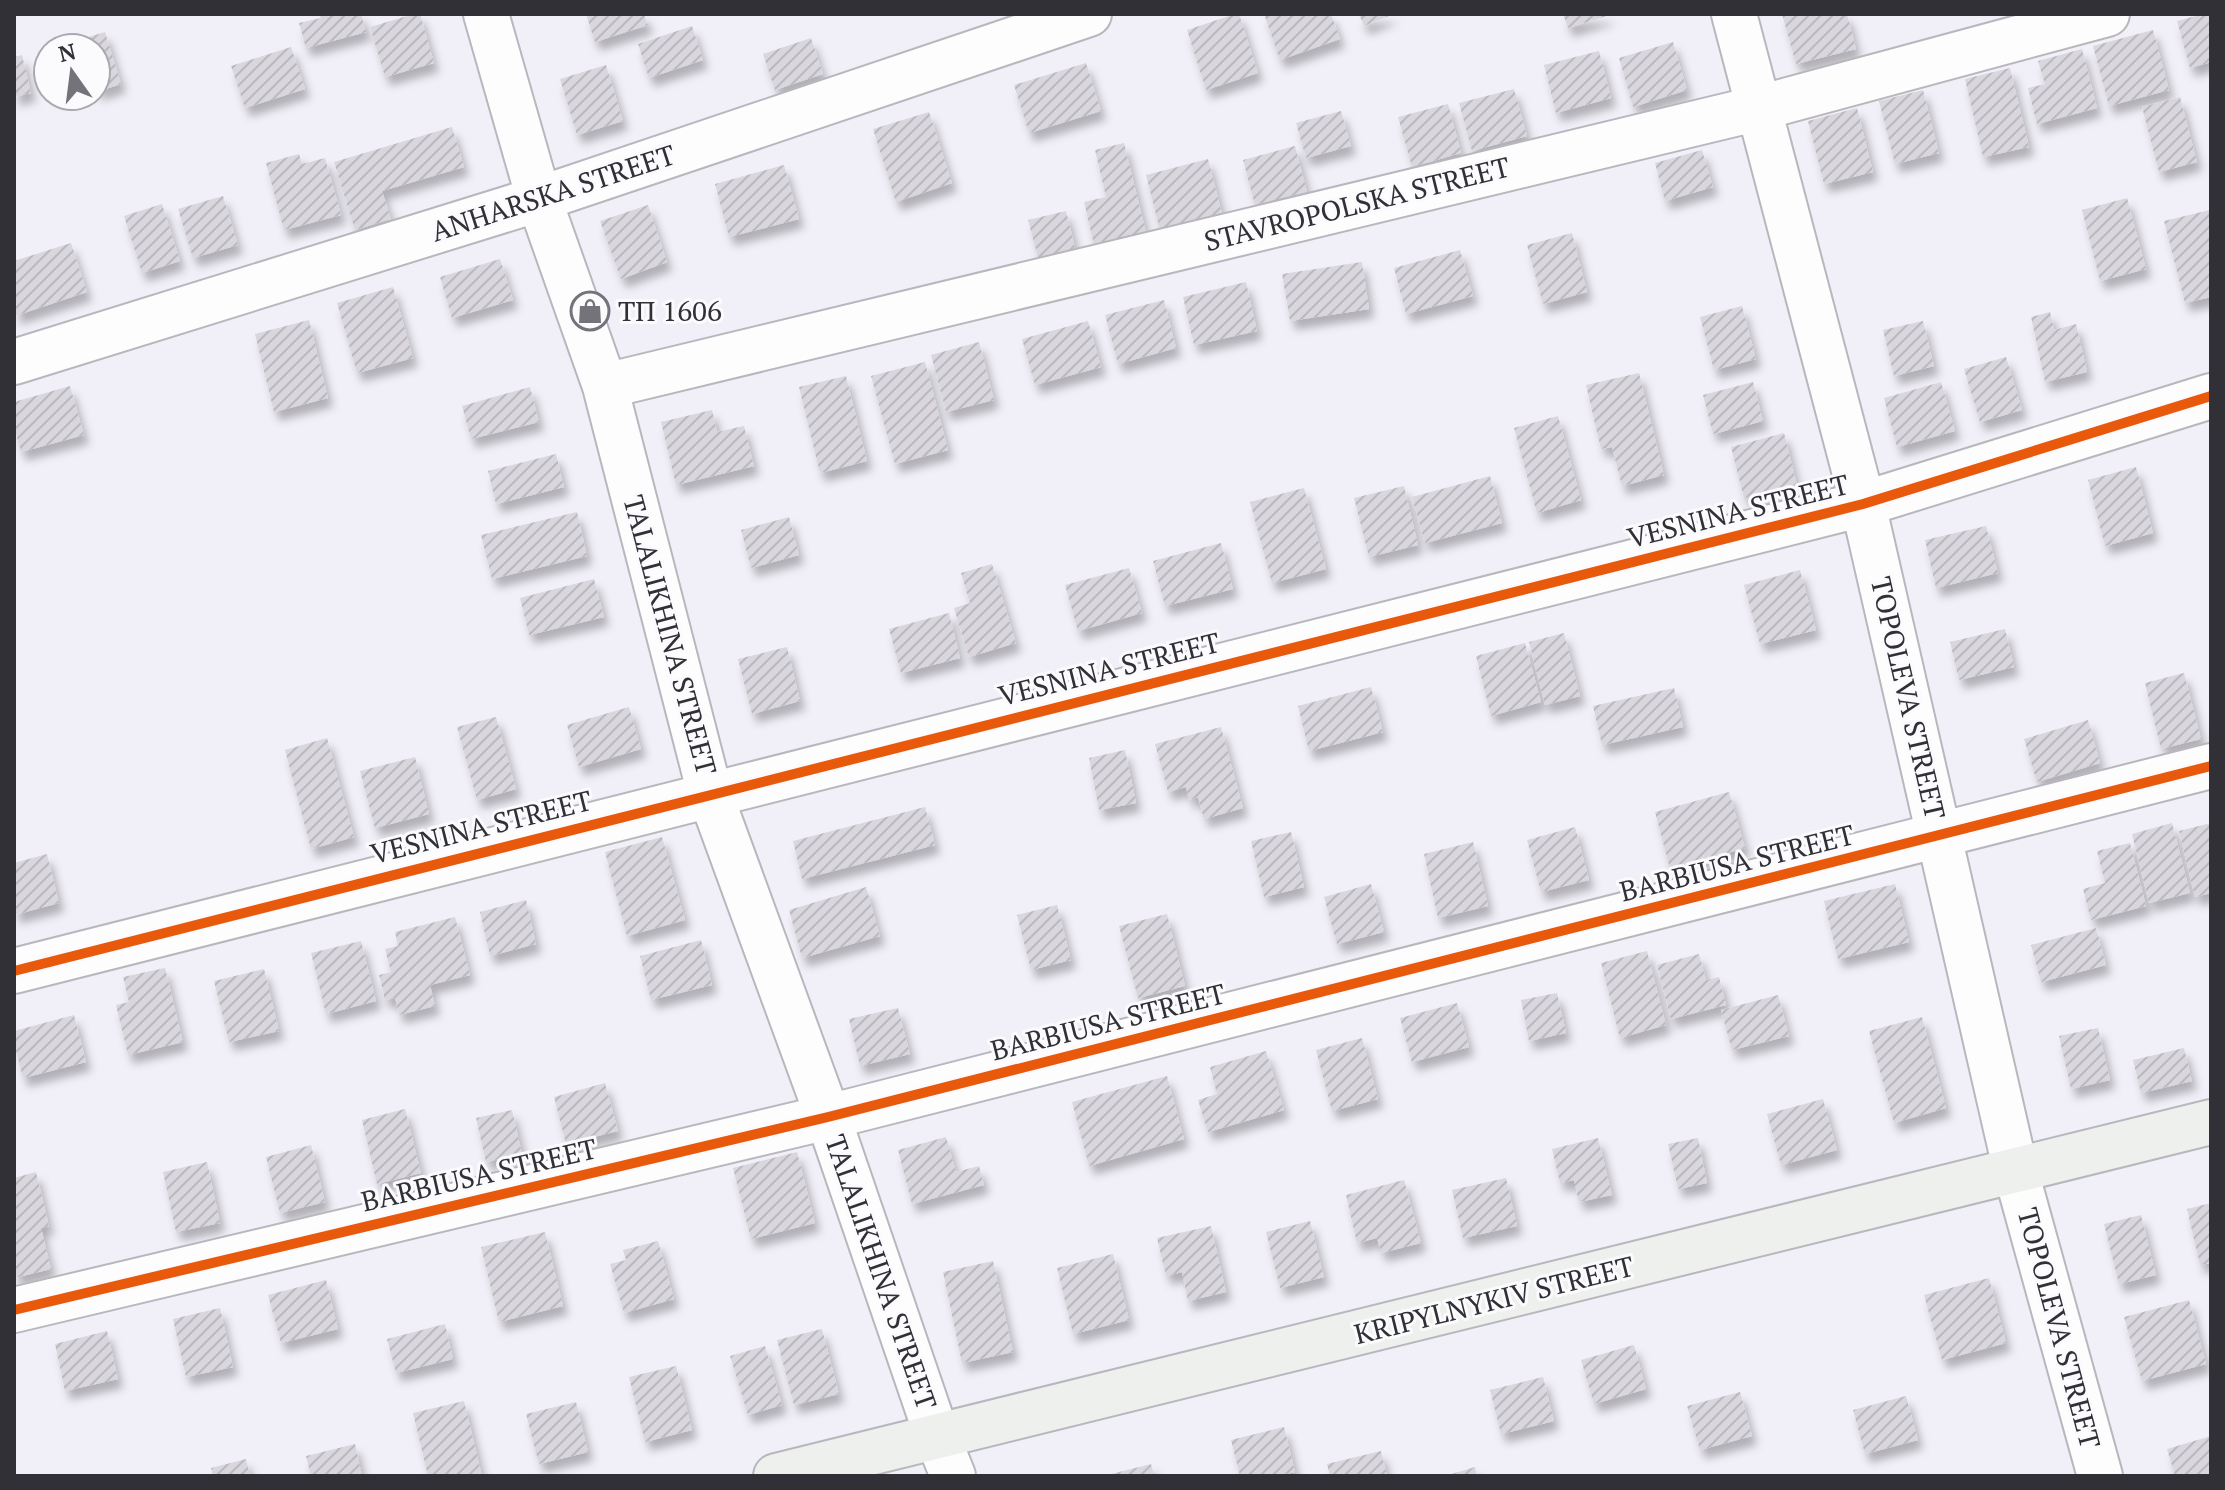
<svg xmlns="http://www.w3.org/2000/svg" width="2225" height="1490" font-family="'PT Serif',serif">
<defs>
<pattern id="building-hatch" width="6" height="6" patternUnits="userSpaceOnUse" patternTransform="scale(2)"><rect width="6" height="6" fill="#d9d7dd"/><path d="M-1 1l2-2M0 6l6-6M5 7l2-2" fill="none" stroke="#bbb9be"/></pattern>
<filter id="shadow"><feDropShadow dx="5" dy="9" stdDeviation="4" flood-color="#0004"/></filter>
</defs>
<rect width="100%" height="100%" fill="#f1f0f8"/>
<path fill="url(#building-hatch)" filter="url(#shadow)" d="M320,14h41l5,18 -60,16 -7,-25 22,-5z
M414,14h6l14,49 -49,14 -15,-50z
M586,14h58l4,11 -53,17z
M1235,14h4l19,59 -52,17 -19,-60z
M1264,14h67l9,25 -60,21z
M1359,14h35l-30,12z
M1563,14h47v1l-42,13z
M1782,14h65l9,35 -60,15z
M2204,14h7v48l-21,6 -13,-47z
M692,26l11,34 -54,18 -11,-34z
M2153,30l16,60 -60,16 -16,-60z
M105,32l16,52 -25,8v-44h-29l-1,-4z
M811,38l12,36 -48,16 -12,-36z
M1673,42l14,48 -54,17 -14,-49z
M291,47l14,42 -60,19 -14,-42z
M2082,49l15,59 -60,16 -9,-36 17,-4 -7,-23z
M1599,51l12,47 -55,15 -12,-48z
M22,55l9,38 -17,4v-40z
M1086,63l15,48 -72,22 -15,-48z
M606,65l17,56 -46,14 -17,-56z
M2010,68l19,79 -46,10 -18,-78z
M1514,89l13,47 -55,15 -13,-48z
M1923,90l16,63 -44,11 -16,-63z
M2180,97l17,65 -38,10 -17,-65z
M1448,104l13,49 -49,14 -14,-50z
M1857,108l16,64 -49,12 -16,-63z
M1341,111l10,35 -45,12 -10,-35z
M929,112l23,71 -56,19 -23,-73z
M452,127l12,40 -82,24 9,28 -36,11 -21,-68z
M1124,143l23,94 -52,12 -11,-47 22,-5 -11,-47z
M1295,146l12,46 -52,13 -12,-45z
M1702,150l11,37 -48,14 -10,-38z
M299,154l3,10 23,-6 16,57 -57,15 -18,-67z
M1208,159l14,55 -62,16 -14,-55z
M784,165l15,54 -70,18 -14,-53z
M223,196l15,49 -45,13 -15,-49z
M2127,198l19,71 -46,12 -18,-71z
M162,204l18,57 -38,12 -18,-57z
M648,205l19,57 -46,17 -21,-58z
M2210,210l1,87 -26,6 -21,-82z
M1066,211l11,45 -37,9 -12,-45z
M1572,233l15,59 -44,12 -16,-59z
M71,243l16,49 -72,24 -1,-55z
M1460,250l13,46 -67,18 -12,-46z
M500,259l13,41 -61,18 -12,-41z
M1362,262l7,47 -79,12 -8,-47z
M1246,282l11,49 -63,14 -11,-48z
M393,287l20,71 -56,15 -20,-70z
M1164,300l12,48 -58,16 -13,-49z
M1742,306l14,53 -42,11 -14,-53z
M2050,312l4,18 22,-6 11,48 -42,10 -14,-65z
M309,320l19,78 -54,14 -19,-78z
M1088,321l13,46 -66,18 -13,-46z
M1923,321l11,45 -40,10 -11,-46z
M979,342l15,58 -48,12 -15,-57z
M2006,357l16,53 -42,12 -16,-53z
M925,362l23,88 -53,14 -24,-88z
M1639,373l25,102 -42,11 -10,-39 -11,2 -15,-64z
M846,376l21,85 -47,12 -21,-86z
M1753,382l10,39 -50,13 -10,-39z
M1941,382l14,49 -58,16 -13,-49z
M70,386l14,49 -63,17 -7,-26v-24z
M530,387l9,35 -68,17 -9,-33z
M712,410l5,22 27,-6 10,40 -78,19 -15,-63z
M1558,416l23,84 -44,13 -23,-85z
M1784,433l13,52 -53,13 -13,-51z
M556,454l8,33 -68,17 -8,-33z
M2136,467l17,66 -48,13 -17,-66z
M1490,476l12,47 -77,20 -13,-46z
M1404,486l14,59 -49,12 -15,-59z
M1304,488l22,81 -54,14 -22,-81z
M577,512l10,44 -95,23 -11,-44z
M789,517l10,38 -48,13 -10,-38z
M1986,526l12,47 -62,15 -11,-48z
M1221,543l12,46 -68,17 -12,-45z
M992,564l24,79 -47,14 -15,-49 16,-5 -9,-30z
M1129,568l13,45 -64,18 -13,-46z
M1800,570l16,60 -56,14 -16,-59z
M594,579l10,38 -75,18 -9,-37z
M949,613l11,45 -59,15 -12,-44z
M2005,629l9,38 -55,13 -9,-38z
M1564,633l16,63 -35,9 -16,-63z
M1525,643l16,59 -50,14 -15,-60z
M787,647l13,54 -48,13 -14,-55z
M2184,673l17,66 -40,10 -16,-66z
M1371,687l12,45 -74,19 -11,-45z
M1674,688l9,39 -81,18 -9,-39z
M629,707l12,42 -62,18 -12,-42z
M496,717l20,72 -39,11 -20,-73z
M2088,720l12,43 -63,19 -13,-43z
M1221,727l22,81 -39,11 -6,-22 -9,3 -3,-13 -18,5 -13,-48z
M327,738l27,99 -43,12 -26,-99z
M1125,750l11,53 -37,7 -10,-52z
M415,757l14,57 -54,14 -15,-57z
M1729,792l16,56 -75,21 -15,-57z
M925,807l10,38 -133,34 -9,-38z
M2172,823l18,70 -41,10 -17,-69z
M2211,823v70l-16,4 -16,-66z
M1575,827l14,53 -48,12 -14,-52z
M1291,832l13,55 -40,10 -13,-56z
M662,837l23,83 -58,16 -22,-84z
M1473,842l15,64 -50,12 -14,-64z
M2130,843l16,63 -55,14 -8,-31 22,-6 -8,-32z
M47,854l12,49 -45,12v-52z
M1371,884l13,48 -47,12 -13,-47z
M1895,884l14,58 -71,17 -14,-58z
M866,887l14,49 -78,22 -13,-48z
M526,900l10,44 -46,12 -10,-44z
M1057,905l14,55 -40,10 -14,-55z
M1167,914l18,72 -47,12 -19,-72z
M455,917l15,58 -40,10 5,21 -36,9 -4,-17 -10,2 -6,-25 12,-3 -6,-23 13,-3 -3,-14z
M2096,928l10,37 -65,17 -10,-37z
M701,940l11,45 -61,15 -11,-44z
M361,941l15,60 -50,13 -15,-61z
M1647,951l19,74 -46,13 -19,-75z
M1699,954l7,26 13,-3 7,28 -55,14 -14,-54z
M165,968l18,74 -55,13 -12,-50 13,-3 -6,-25z
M264,969l15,62 -50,11 -15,-61z
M1557,993l9,40 -37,8 -8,-41z
M1778,995l11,41 -57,14 -11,-40z
M1457,1003l12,44 -57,15 -12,-44z
M898,1008l12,46 -50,12 -11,-47z
M74,1015l12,47 -63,16 -9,-35v-12z
M1922,1017l24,91 -52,15 -25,-92z
M2098,1028l12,52 -39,9 -12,-53z
M1362,1038l16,61 -46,12 -16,-61z
M2184,1048l8,33 -51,12 -8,-33z
M1266,1051l18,59 -76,22 -10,-32 19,-6 -7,-27z
M1167,1076l17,63 -95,27 -17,-64z
M605,1083l13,48 -52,13 -12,-47z
M1823,1099l14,51 -56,15 -14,-51z
M405,1109l16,64 -44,11 -15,-64z
M512,1110l10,44 -36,8 -10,-44z
M946,1137l10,35 23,-6 5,19 -72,19 -14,-54z
M1598,1138l14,57 -33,7 -5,-22 -14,3 -8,-34z
M1698,1138l9,45 -29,6 -10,-45z
M311,1145l14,57 -45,11 -14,-56z
M797,1152l18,71 -64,16 -18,-71z
M207,1162l13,61 -44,9 -13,-60z
M36,1172l13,54 -8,2 10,41 -37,9v-100z
M1506,1178l11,48 -54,12 -11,-48z
M1404,1180l17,63 -40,10 -4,-15 -20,5 -11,-48z
M2211,1203v60l-11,2 -13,-56z
M2141,1215l15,60 -37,9 -15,-60z
M1310,1221l14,56 -44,11 -14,-56z
M1211,1226l15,66 -38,9 -6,-29 -16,4 -9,-38z
M545,1232l18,74 -64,16 -18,-75z
M658,1241l16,58 -50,14 -14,-49 16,-4 -3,-10z
M1113,1254l16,66 -56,14 -16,-66z
M993,1261l20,91 -51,11 -19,-91z
M1989,1278l17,65 -64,17 -18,-65z
M326,1280l12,49 -57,14 -13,-48z
M2189,1300l17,64 -64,17 -18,-64z
M220,1308l13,59 -47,10 -13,-58z
M445,1324l8,35 -57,14 -9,-34z
M822,1329l17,65 -45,11 -17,-65z
M107,1331l11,48 -53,12 -10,-47z
M1634,1345l12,44 -52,15 -13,-44z
M765,1346l17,59 -34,10 -18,-59z
M676,1366l16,64 -47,12 -16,-65z
M1543,1377l11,44 -53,13 -11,-44z
M1740,1392l12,44 -52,14 -13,-44z
M1906,1396l12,44 -53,14 -12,-44z
M464,1401l18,75h-54l-15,-63z
M576,1402l12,50 -49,12 -13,-50z
M1284,1427l11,45 -18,4h-37l-9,-36z
M2211,1436v40h-36l-8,-27z
M355,1444l7,32h-51l-5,-20z
M1381,1451l6,25h-57l-3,-12z
M246,1459l4,17h-37l-2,-8z
M1151,1464l3,12h-47v-1z
M1475,1467l2,9h-29v-1z"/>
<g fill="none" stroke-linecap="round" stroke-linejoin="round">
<defs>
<path id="street" d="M486,14l53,185 66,187 105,408 118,323 109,319 16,40
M1734,14l129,490 153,668 84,304
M14,362l525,-163 550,-185
M605,386l1154,-278 348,-94
M14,971l1849,-467 348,-108
M14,1310l814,-193 1383,-351"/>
<path id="secondary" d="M776,1476l1435,-354"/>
</defs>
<use href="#street" stroke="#b8b7bd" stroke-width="48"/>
<use href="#secondary" stroke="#b8b7bd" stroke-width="48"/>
<use href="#street" stroke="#fdfdfe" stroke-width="44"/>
<use href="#secondary" stroke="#eef0ee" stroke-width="44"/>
<defs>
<path id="cycleway" d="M14,971l1849,-467 348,-108
M14,1310l814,-193 1383,-351"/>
</defs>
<use href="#cycleway" stroke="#fbfbfe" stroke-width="15"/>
<use href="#cycleway" stroke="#e8590c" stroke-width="10"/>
</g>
<defs>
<symbol id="shop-ring" viewBox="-11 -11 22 22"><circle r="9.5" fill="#fbfbfe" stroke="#74737a" stroke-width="1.5"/><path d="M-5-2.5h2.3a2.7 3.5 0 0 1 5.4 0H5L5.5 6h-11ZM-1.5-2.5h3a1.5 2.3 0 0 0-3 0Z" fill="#74737a"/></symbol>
</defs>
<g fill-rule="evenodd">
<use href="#shop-ring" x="568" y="289" width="44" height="44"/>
</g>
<g text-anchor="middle" stroke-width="6" stroke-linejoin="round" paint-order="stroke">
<g font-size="28" fill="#313036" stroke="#fbfbfe">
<text transform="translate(553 193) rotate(-18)" y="10">ANHARSKA STREET</text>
<text transform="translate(1357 204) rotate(-14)" y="10">STAVROPOLSKA STREET</text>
<text transform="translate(1738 511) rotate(-14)" y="10">VESNINA STREET</text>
<text transform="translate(670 635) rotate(75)" y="10">TALALIKHINA STREET</text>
<text transform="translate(1109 669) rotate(-14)" y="10">VESNINA STREET</text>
<text transform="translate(1908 698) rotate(77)" y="10">TOPOLEVA STREET</text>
<text transform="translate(481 827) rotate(-14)" y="10">VESNINA STREET</text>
<text transform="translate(1737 863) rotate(-14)" y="10">BARBIUSA STREET</text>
<text transform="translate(1108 1022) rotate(-14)" y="10">BARBIUSA STREET</text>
<text transform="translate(479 1175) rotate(-13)" y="10">BARBIUSA STREET</text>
<text transform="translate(881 1272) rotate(71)" y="10">TALALIKHINA STREET</text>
<text transform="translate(1494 1300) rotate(-14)" y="10">KRIPYLNYKIV STREET</text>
<text transform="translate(2059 1328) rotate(75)" y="10">TOPOLEVA STREET</text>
</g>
<g font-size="28" fill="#313036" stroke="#fbfbfe" text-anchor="start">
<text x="618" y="321">ТП 1606</text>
</g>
</g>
<rect width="2225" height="1490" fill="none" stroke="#313036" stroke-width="32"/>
<g transform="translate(72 72) rotate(346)"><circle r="38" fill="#fbfbfe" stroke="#aaaaae" stroke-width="2"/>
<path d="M0-6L14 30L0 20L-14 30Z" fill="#74737a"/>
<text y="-12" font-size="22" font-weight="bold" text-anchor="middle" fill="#313036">N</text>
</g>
</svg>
